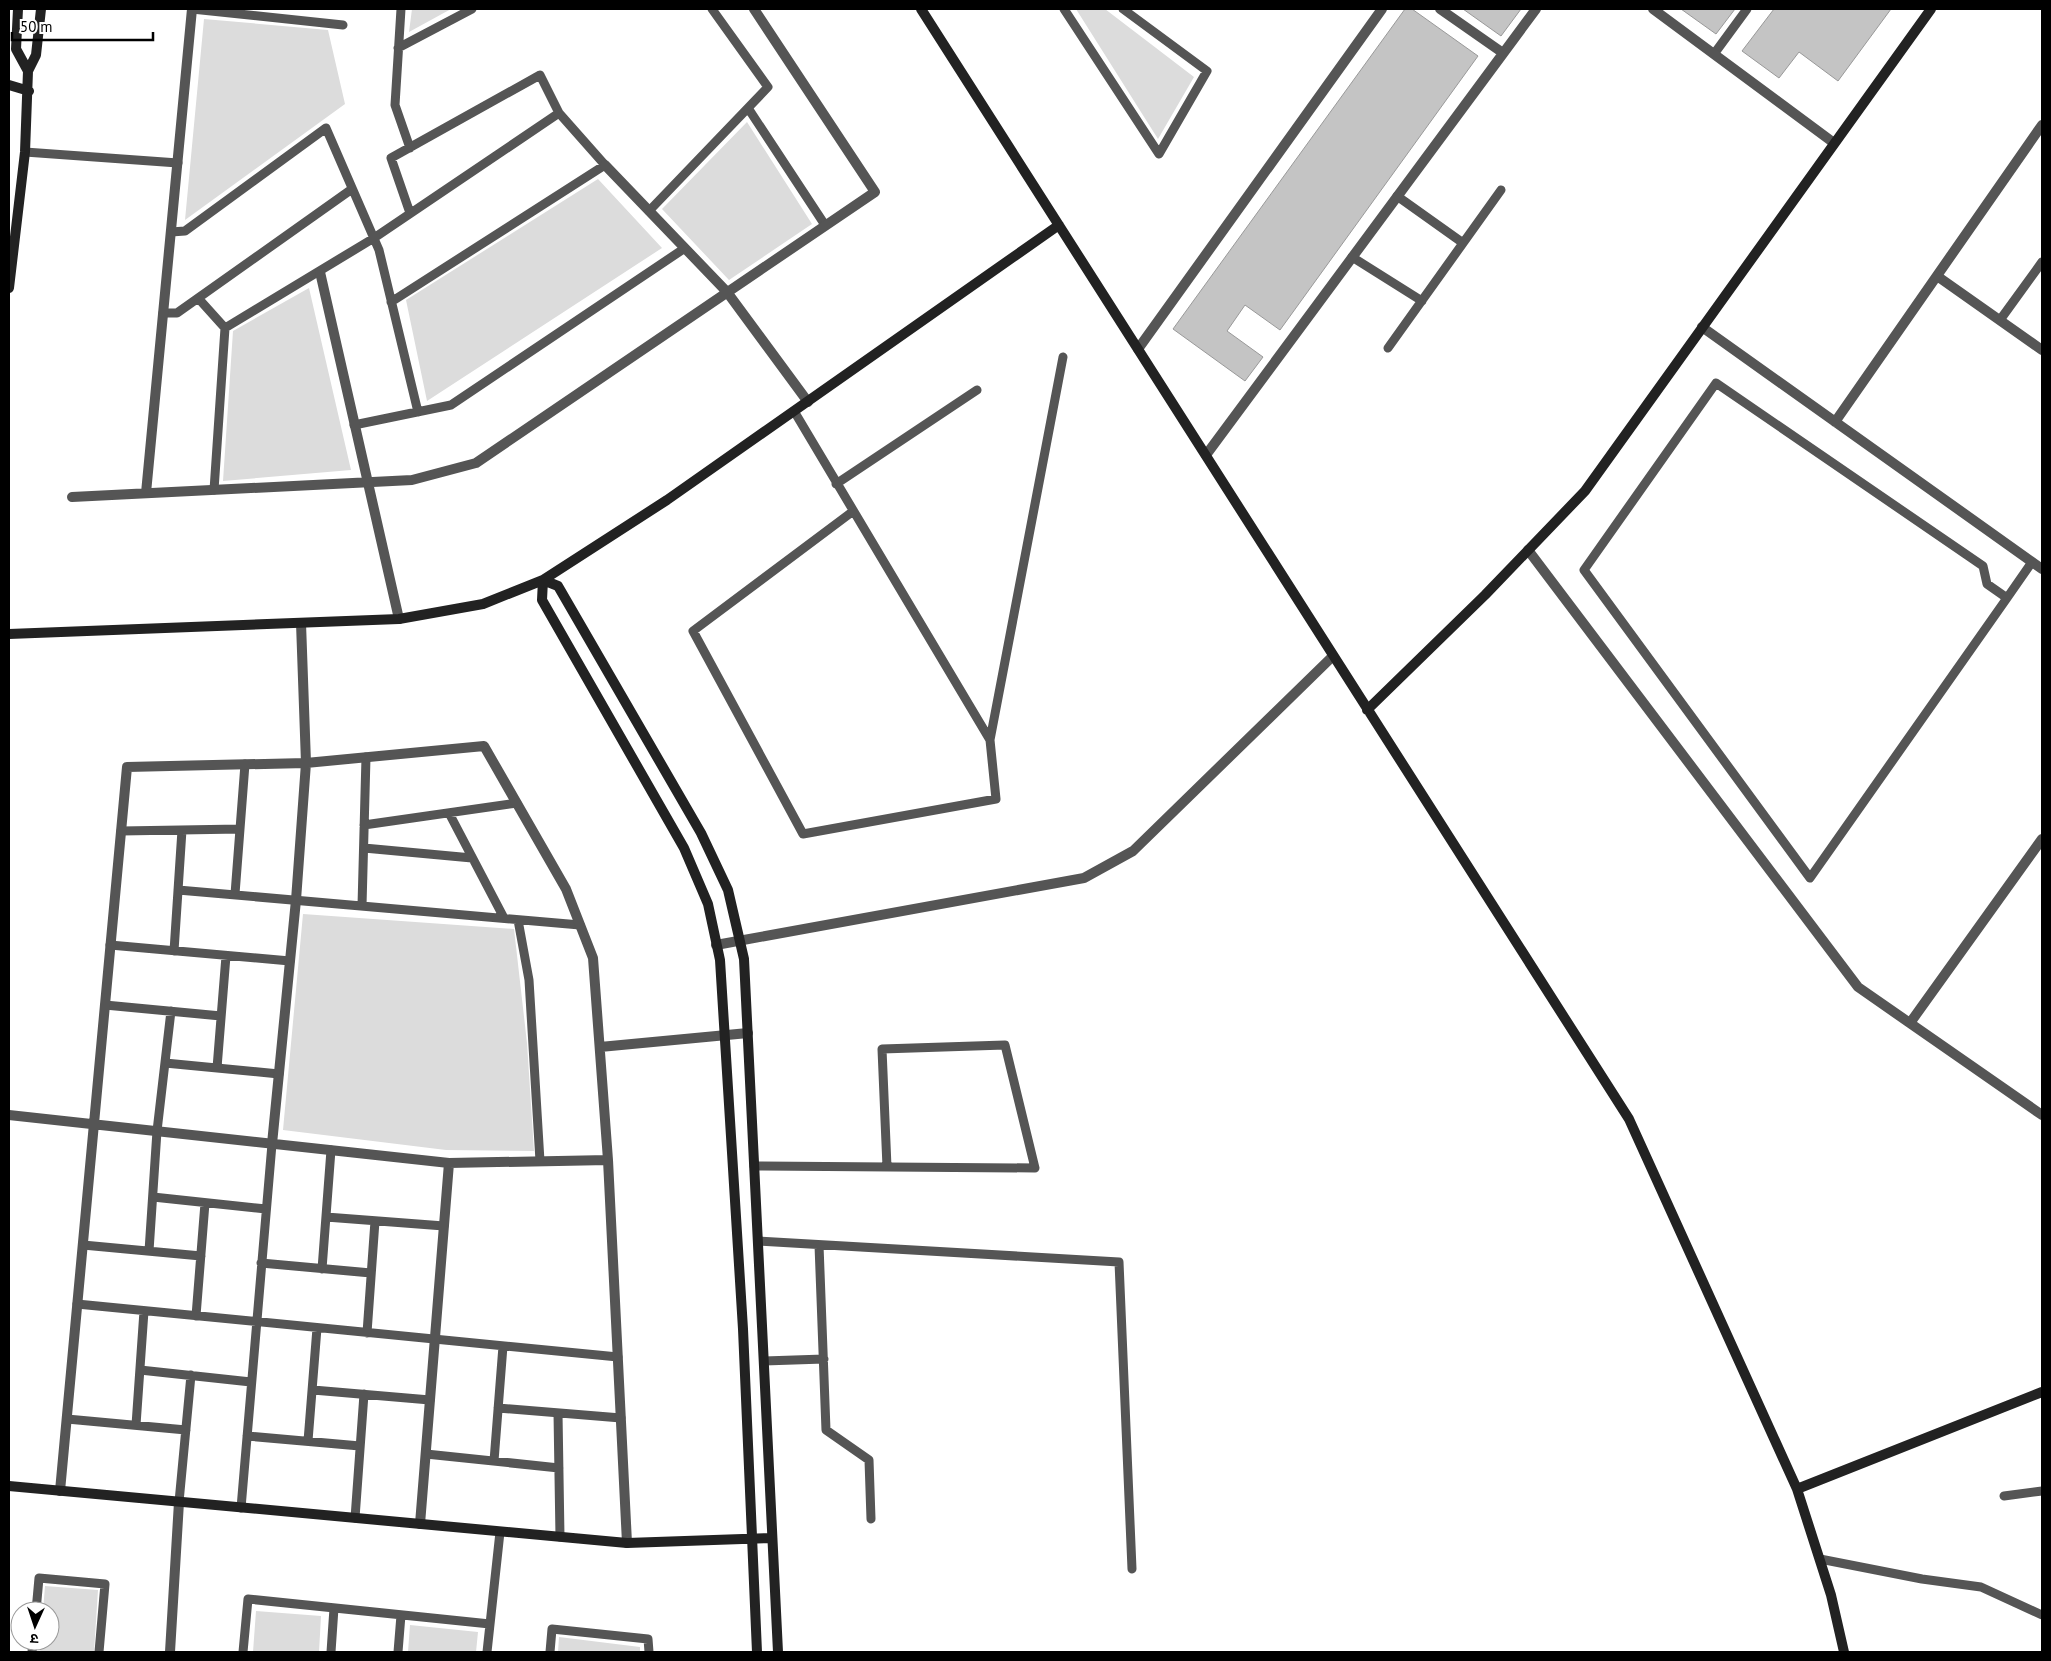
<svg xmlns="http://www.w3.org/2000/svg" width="2051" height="1661" font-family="'PT Sans','Noto Sans Devanagari',sans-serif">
<rect width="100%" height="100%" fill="#fff"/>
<path fill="#dcdcdc" d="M412,9h39l-42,23z
M1076,9h29l89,68 -36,62z
M204,19l124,11 17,74 -160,116z
M747,122l65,102 -83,56 -67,-71z
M598,179l64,69 -235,153 -21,-101z
M309,288l42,182 -128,11 10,-150z
M303,914l211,15 13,114 7,108 -88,-1 -163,-20z
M45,1586l53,4 -4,62h-54l1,-11h9v-30h-7z
M256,1611l65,5 -2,36h-66z
M410,1625l68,7 -2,20h-68z
M559,1637l81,10v5h-82z"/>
<path fill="#c4c4c4" stroke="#999" d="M1405,9h7l66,47 -198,274 -35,-25 -18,26 36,26 -18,24 -72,-52z
M1463,9h58l-20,27z
M1681,9h54l-19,25z
M1774,9h117l-53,72 -39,-29 -20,26 -37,-27z"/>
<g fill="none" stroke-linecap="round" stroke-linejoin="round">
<path stroke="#555" stroke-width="9" d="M192,9l151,16
M401,9l-6,96 15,43
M1064,9l95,145 48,-83 -84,-62
M398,48l74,-39
M1714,54l33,-45
M748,108l77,117
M25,152l153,11
M1397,196l66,47
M649,211l119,-124 -56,-78
M171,232l14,-1 141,-103 53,122 39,162
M1352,257l70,44
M198,298l27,30
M391,302l214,-137 -46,-52 -19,-38 -149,83 19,55
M163,313h14l175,-124
M2000,320l42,-58
M1388,348l113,-158
M794,411l196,329 6,59 -193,35 -110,-203 159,-119
M354,425l97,-20 234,-157
M836,484l141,-94
M214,490l11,-162 149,-90 185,-125
M2007,598l-20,-14 -4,-18 -267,-183 -132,187 226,308 197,-280 25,-36
M990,740l73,-383
M449,813l55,105
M364,825l153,-22
M121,831l119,-2
M364,848l108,10
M178,890l402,35
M235,894l10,-130
M362,906l4,-149
M518,920l11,60 11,181
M110,945l180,16
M174,951l8,-121
M105,1005l116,11
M165,1063l114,11
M217,1068l9,-112
M754,1166l281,2 -30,-123 -123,4 5,118
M153,1197l113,12
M326,1217l118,9
M758,1241l361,21 13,307
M83,1245l118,11
M819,1245l7,185 43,30 2,59
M149,1251l8,-120 14,-120
M261,1263l110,10
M322,1269l9,-119
M77,1304l541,53
M196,1316l9,-113
M367,1333l8,-112
M764,1361l60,-2
M140,1370l111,12
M313,1390l117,10
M498,1408l123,10
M558,1413l2,124
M67,1419l119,11
M136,1425l8,-114
M247,1436l113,10
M308,1441l9,-113
M426,1454l133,14
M494,1461l9,-115
M2004,1496l38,-5
M179,1502l12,-127
M241,1508l31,-364
M355,1518l9,-124
M1820,1559l102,20 59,8 61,28
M36,1611l3,-33 66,6 -6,68
M32,1652l1,-11
M243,1652l5,-53 242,25
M331,1652l3,-44
M398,1652l3,-37
M487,1652l13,-120
M550,1652l2,-23 96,10 1,13"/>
<path stroke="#555" stroke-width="10" d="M1440,9l63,44
M1653,9l181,134
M605,165l122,127 81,110
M320,272l79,347
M1937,276l105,74
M1702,327l340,242
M1138,349l244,-340
M1835,422l207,-297
M1206,455l330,-446
M146,493l46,-484
M72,497l340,-17 64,-17 399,-271 -121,-183
M1528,550l330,437 184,128
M716,945l368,-67 49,-27 200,-195
M1910,1023l132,-184
M600,1047l148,-14
M9,1115l440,48 159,-3
M272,1144l24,-244 10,-137 -5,-140
M60,1491l67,-724 179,-4 178,-17 82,143 27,69 15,202 19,383
M420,1524l29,-361
M170,1652l9,-150"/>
<path stroke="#222" stroke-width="10" d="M18,9l-2,40 12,22
M921,9l708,1110 168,370 34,106 13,57
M9,85l20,6
M9,288l16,-136 3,-81 8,-16 5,-46
M9,634l390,-15 84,-15 60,-24 124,-80 392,-275
M1367,710l118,-115 100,-104 346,-482
M9,1486l618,57 145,-5
M1797,1489l245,-97
M757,1652l-14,-323 -23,-369 -12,-56 -24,-56 -142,-248 1,-20 15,6 143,247 27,57 16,69 34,693"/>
</g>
<rect width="2051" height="1661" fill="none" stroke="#000000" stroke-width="20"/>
<g transform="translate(35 1626) rotate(183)"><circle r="24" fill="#ffffff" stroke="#999999"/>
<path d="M0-4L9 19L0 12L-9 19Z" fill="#000000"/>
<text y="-8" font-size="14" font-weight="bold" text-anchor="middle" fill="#000000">उ</text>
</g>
<path d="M12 32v8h141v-8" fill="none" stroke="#000000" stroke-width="2.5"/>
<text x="20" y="32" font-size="15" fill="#000000" stroke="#ffffff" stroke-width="4" paint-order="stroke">50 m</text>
</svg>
